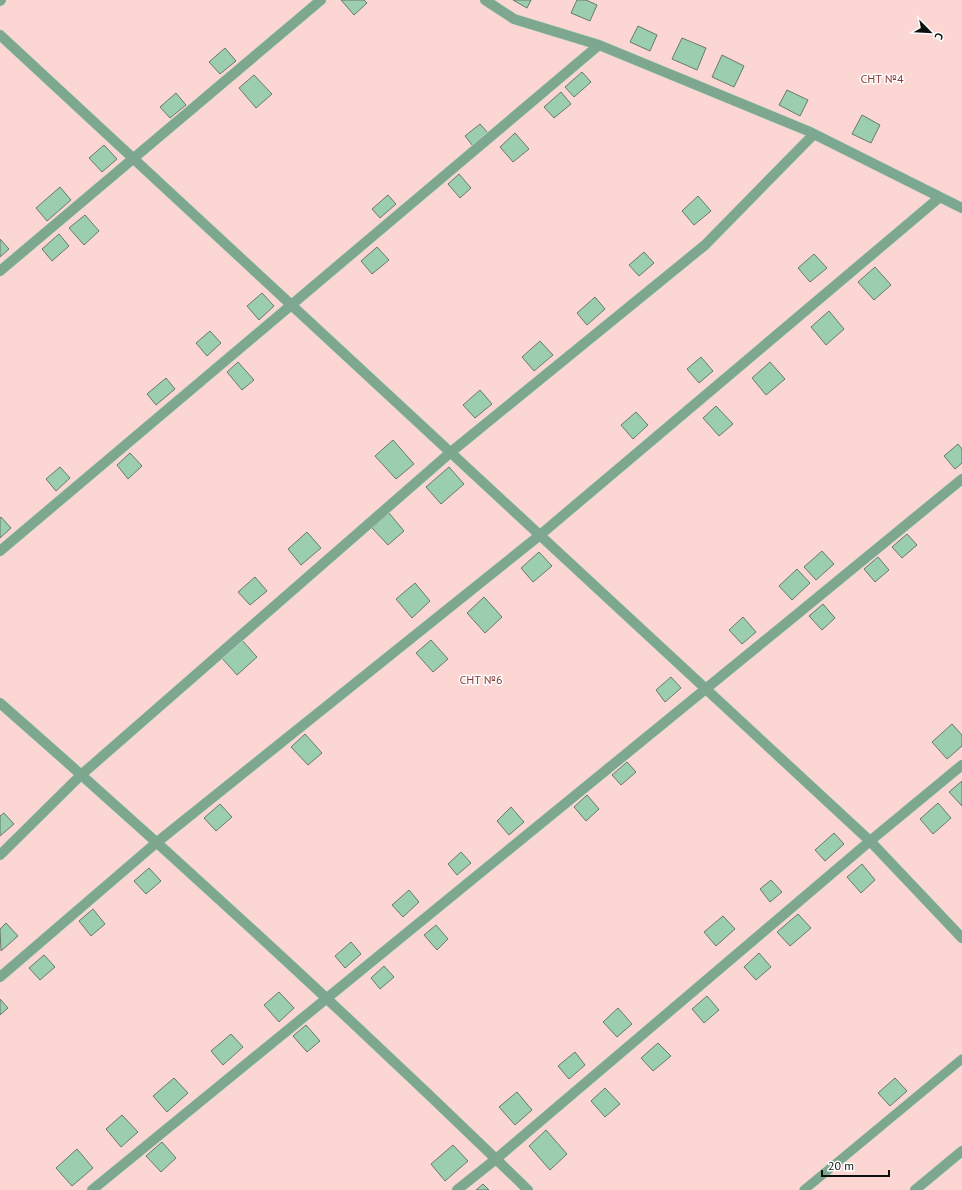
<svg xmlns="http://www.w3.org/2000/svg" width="962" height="1190" font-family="'PT Sans',sans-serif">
<rect width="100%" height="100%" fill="#ebfff2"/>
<path fill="#fcd6d2" d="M0,0h962v1190h-962z"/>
<path fill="#9aceaf" stroke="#67796e" d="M341,0h23l3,3 -13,12z
M513,0h18l-4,8z
M577,0h9l11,5 -7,16 -19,-8z
M638,26l19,9 -7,16 -20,-9z
M682,38l24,10 -9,22 -25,-11z
M225,48l11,13 -16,13 -11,-12z
M722,55l22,11 -10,21 -22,-10z
M582,72l9,10 -17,15 -9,-10z
M254,75l18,19 -16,14 -17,-20z
M787,90l21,10 -8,16 -21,-11z
M561,92l10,12 -17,14 -10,-11z
M176,93l10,12 -16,13 -10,-11z
M862,115l18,10 -9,18 -19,-9z
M480,124l8,9 -15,13 -8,-10z
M515,133l14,16 -16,13 -13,-15z
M104,145l13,14 -15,13 -13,-14z
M459,174l12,14 -11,10 -12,-14z
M60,187l11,13 -24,21 -11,-13z
M388,195l8,9 -16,14 -8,-9z
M698,196l13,15 -17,14 -12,-14z
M85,215l14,16 -15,14 -15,-17z
M59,234l10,12 -17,15 -10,-12z
M0,239l9,10 -9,8z
M377,247l12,13 -17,14 -11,-13z
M644,252l10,11 -15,13 -10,-11z
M814,254l13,14 -17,14 -12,-14z
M875,267l16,18 -17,15 -16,-18z
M262,293l12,13 -15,14 -12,-14z
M595,297l10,12 -18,16 -10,-12z
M829,311l15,18 -18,16 -15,-18z
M210,331l11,12 -14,13 -11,-13z
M540,341l13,14 -19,16 -12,-14z
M701,357l12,14 -14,12 -12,-14z
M238,362l16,18 -12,10 -15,-18z
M770,362l15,17 -19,16 -14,-17z
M166,378l9,11 -19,16 -9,-11z
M480,390l12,14 -17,14 -12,-13z
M716,406l17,18 -14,12 -16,-18z
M636,412l12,13 -15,14 -12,-14z
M393,440l21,24 -18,15 -21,-23z
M958,444l4,5v14l-7,6 -11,-13z
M130,453l12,13 -14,13 -11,-14z
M60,467l10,11 -14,13 -10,-12z
M449,467l15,17 -23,20 -15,-17z
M389,513l15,18 -16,14 -16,-17z
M1,517l10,11 -11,10v-20z
M307,532l14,16 -20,17 -13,-16z
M907,534l10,11 -15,13 -10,-11z
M822,551l12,13 -18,16 -12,-13z
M539,552l13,14 -19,16 -12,-14z
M878,557l11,13 -14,12 -11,-13z
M797,569l13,14 -18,17 -13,-14z
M255,577l12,14 -17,14 -12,-13z
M415,583l15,18 -18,17 -16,-19z
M484,597l18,20 -17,16 -18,-20z
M823,604l12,14 -13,12 -13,-14z
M743,617l13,15 -14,12 -13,-14z
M241,639l16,18 -20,18 -16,-18z
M431,640l17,19 -15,13 -17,-19z
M671,677l10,11 -16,14 -9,-12z
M952,724l10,11v11l-15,13 -15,-17z
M305,734l17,19 -14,12 -17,-18z
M627,762l9,10 -15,13 -9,-10z
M962,781v25l-13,-14z
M587,795l12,14 -13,12 -12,-14z
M938,803l13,15 -18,16 -13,-15z
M220,804l12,13 -16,14 -12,-13z
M511,807l13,15 -15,13 -12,-14z
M4,813l10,11 -14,12v-20z
M834,833l10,11 -19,17 -10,-11z
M461,852l10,11 -14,12 -9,-11z
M862,864l13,16 -14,13 -14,-16z
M149,868l12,13 -15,13 -12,-13z
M771,880l11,12 -12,10 -10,-13z
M409,890l10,12 -16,15 -11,-12z
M93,909l12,15 -14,12 -12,-15z
M798,914l13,14 -21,18 -13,-14z
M723,916l12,13 -19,17 -12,-14z
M6,923l12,13 -17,15 -1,-22z
M436,925l12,14 -11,11 -13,-15z
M351,942l10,12 -16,14 -10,-12z
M759,953l12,14 -15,13 -12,-13z
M44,955l11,12 -15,13 -11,-12z
M384,966l10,11 -14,12 -9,-11z
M279,992l15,16 -15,14 -15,-17z
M707,996l12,14 -15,13 -12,-14z
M0,999l8,9 -8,7z
M618,1008l14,16 -15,13 -14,-15z
M306,1025l14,16 -13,11 -14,-16z
M231,1034l12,13 -20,18 -12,-14z
M658,1043l13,13 -18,15 -12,-13z
M575,1052l10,13 -16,14 -11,-13z
M174,1078l14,15 -21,19 -14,-16z
M895,1078l12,13 -17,15 -12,-13z
M605,1088l15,16 -15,13 -14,-16z
M517,1092l15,18 -17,15 -16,-18z
M122,1115l16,17 -17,15 -15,-18z
M546,1130l21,24 -17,16 -21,-24z
M162,1142l14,16 -15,14 -15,-16z
M453,1145l15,16 -23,20 -14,-17z
M77,1149l16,19 -21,18 -16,-18z
M483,1184l6,6h-13z"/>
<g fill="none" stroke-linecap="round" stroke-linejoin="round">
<defs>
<path id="lane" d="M804,1190l158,-131"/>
<path id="street" d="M485,0l29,19 85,26 209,86 154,77
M0,1l1,-1
M0,35l870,806 92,97
M0,271l321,-271
M0,551l599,-506
M0,703c180,158 356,320 528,487
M0,855l81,-80 370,-323 254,-207 109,-111
M0,977l156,-134 384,-308 400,-338
M92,1190c289,-239 581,-473 870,-711
M457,1190l39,-31 374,-318 92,-76
M915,1190l47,-39"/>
</defs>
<use href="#lane" stroke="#c7d9ce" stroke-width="10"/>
<use href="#street" stroke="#c7d9ce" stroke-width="11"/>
<use href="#lane" stroke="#7da78e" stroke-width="9"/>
<use href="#street" stroke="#7da78e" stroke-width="10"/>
</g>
<g text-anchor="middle" stroke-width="3" stroke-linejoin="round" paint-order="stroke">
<g font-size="12" fill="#853d3a" stroke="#fff">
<text x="882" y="83">СНТ №4</text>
<text x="481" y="684">СНТ №6</text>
</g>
</g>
<g transform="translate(930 32) rotate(114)" stroke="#ffffff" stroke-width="3" paint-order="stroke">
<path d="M0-3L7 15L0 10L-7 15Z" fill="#0b120e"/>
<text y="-6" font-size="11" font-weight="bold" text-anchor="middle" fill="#0b120e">С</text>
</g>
<path d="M822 1170v6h67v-6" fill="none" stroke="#0b120e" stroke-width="2"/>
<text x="828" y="1170" font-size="12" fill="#0b120e" stroke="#ffffff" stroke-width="3" paint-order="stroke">20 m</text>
</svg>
